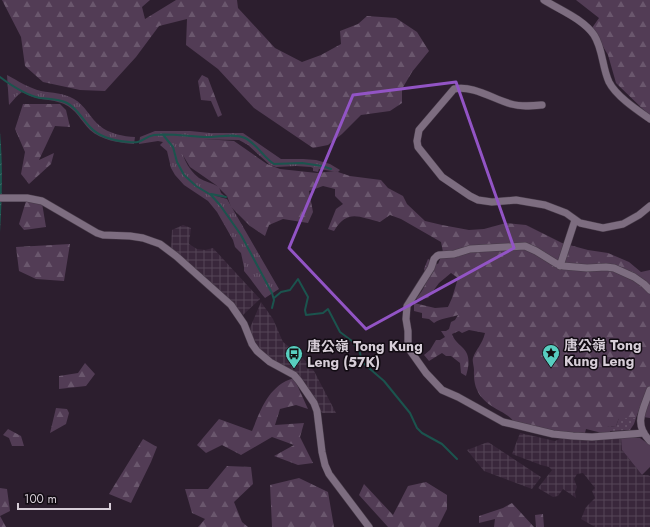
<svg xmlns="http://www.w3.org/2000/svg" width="650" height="527" font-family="Jost,'Noto Sans TC',sans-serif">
<defs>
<pattern id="industrial-grid" width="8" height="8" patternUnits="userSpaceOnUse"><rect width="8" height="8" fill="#39273b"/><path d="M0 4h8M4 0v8" fill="none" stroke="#554557"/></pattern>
<pattern id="grass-tufts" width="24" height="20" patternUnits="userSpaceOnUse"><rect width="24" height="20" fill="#523c55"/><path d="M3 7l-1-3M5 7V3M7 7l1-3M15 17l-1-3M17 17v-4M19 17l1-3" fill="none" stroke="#6a576d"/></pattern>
<pattern id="forest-firs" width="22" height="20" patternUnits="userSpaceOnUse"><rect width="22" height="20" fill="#523c55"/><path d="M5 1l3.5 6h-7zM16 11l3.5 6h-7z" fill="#6a576d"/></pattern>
<pattern id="park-dots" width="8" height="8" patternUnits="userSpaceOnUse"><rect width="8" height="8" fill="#523c55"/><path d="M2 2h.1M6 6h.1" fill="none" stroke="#6a576d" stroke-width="1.8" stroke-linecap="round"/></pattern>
<pattern id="water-waves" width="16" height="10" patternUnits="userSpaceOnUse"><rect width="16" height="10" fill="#1b544e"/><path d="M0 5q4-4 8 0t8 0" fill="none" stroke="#3b6b67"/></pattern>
</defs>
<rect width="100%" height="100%" fill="#2c1e2e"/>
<path fill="url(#industrial-grid)" d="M183,225l8,3 -2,16 8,5 8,1 8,-2 47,51 -17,16 -72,-66 1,-19z
M261,302l12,17 10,23 18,14 13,15 22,42h-14l-18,-32 -29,-19 -15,-13 -8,-13 -2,-8z
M520,433l35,8 9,-4 27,2 30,-1 1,12 20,25h6l2,1v51h-55l-14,-8 5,-12 9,-9 -3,-7 3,-3 -12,-15 -6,1 -3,5 3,8 -2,5 1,6 -13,-9 -5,7 -5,1 -15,-9 14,-18 -3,-3 -8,-2 -29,-11z
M488,442l53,35 -9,12 -48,-18 -17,-21z"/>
<path fill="url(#grass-tufts)" d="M7,75c11,6 22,13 34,16 11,2 23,2 33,8 11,6 16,19 26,27 8,7 24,11 35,11l-1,7c-15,-1 -33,-4 -44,-14 -9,-9 -14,-21 -26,-26 -9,-4 -19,-4 -27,-6 -5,-1 -10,-4 -15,-6l-5,4 -8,9z
M155,131h35l20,2h33l38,26h22l13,1 14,4 10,6 -2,2 -19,-3 -1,3 -5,-1v-3l-2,-1 -15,-1 -20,1 -6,-2 -22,-20 -9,-5 -60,-1c2,14 8,30 20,39 6,4 14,5 20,9l2,6 5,4 -10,-1 11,3 52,90 -14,9c-8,-9 -13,-18 -21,-27v-4l-3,-14 -6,-6 -2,-7 -16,-28 -9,-11 -24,-16 -9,-10 -4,-7 -4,-17 -7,-6 3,-3 -5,-1 -19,3 1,-7z"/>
<path fill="url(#forest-firs)" d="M2,0h148l-8,7 3,12 31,-19h61l1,8 37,40 27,14 19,-7 20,-11 -1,-13 18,-7 9,-8 29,2 21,14 12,19 -17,21 -10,17v14l-12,8 -29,4 -19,19 -14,11 -15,3 -59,-40 -36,-39 -32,-24 1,-26 -28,7 -23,31 -31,34 -25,-1 -37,-8 -18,-16 -4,-29z
M576,0h74v116l-34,-33 -8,-28 -16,-27 7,-10z
M202,75l6,3 14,37 -4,2 -7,-16 -10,-1 -3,-19z
M23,104h37l6,6 4,17 -15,-1 -16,34 15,-7 -3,11 -22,20 -8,-10 4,-22 -10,-23z
M179,139h25l30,2 33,23 13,5 37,4 18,-2 15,5 31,4 7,8 15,8 4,8 18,17 17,4 27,5 15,-1 22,-6 20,2 36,18 26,7 20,3 21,9 12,10 9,-2v148l-7,-1 -4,-7 -3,8h-17l-3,8 -9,1v11h-4l-5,-6 -12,-3 -1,4 -37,-1 -32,-7c-4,-7 -9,-10 -16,-14 -18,-10 -27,-19 -26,-41 0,-4 -2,-9 -1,-12 3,-9 9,-13 12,-25l-16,-3 -7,3 -3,-2 -7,3c2,6 6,9 10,13 9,8 7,19 4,29l-5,-3 -1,-10 -9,-7h-5l-4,-3 -13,8 -5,-6 6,-5 6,-10h4l5,-3 -4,-6h5l3,-2 2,-7 4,-2 3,-5c-8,3 -17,3 -24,8l-5,-4 -7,-1v-5l-8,-2v-8l21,5 13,-1 4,-9 6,-20 -7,-5 -12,10 -11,15 -12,1c8,-10 13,-17 8,-30l4,-10 10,5 5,-12 -2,-10 -40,-23 -11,-4 -10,7c-22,-5 -32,-13 -46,9l-6,-2 8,-20 7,-5 -8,-8v-7l-12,-3 -14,5 4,21 -5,11 -25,-4 -14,6 -4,11 -15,-10 -19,-19 -4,-11 -11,-11 -26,-18 -9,-15 -4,-11z
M26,201l16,2 4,24 -22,3 -5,-6z
M70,244l-6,37 -28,-2 -17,-8 -3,-24z
M85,363l10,11 -9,12 -27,3v-13l19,-3z
M294,378l14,31 -12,-4 -16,4 -5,16 29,-2 -4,14 13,26 -15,2 -24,-9 20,-11 -22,-8 -31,18 -19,-10 -16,8 -9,-8 22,-26 33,12c9,-22 17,-46 42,-53z
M56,408l11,1 2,4 -3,11 -16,9z
M8,429l13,7 3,10h-12l-3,-8 -6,-3z
M143,439l14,8 -6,15 -20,41 -22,-9z
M227,466l24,1 2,17 -19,18 8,20 6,5h-50l7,-8 -13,-6 -7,-24h23z
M299,478l29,14 6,35h-62l-2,-42z
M426,482l21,13v14l-9,18h-50l-29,-32 5,-11 29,31 15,-29z
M0,488l7,1 3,22 -10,5 6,11h-6z
M512,503l22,24h-40l1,-8 -16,4v-7l24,-8z
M543,514l1,13h-8l-1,-12z"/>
<path fill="url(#park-dots)" d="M619,418h17l-2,6 -4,6 -20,1v4h-3v-8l9,-1z"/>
<path fill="#523c55" d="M632,437l8,1 10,7v22l-8,8 -20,-25 -1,-12z"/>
<path fill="url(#water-waves)" d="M0,132c3,34 2,67 0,100z"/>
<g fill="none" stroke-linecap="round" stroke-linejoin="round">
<path stroke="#1b544e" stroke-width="2" d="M0,77c12,9 25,18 40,21 9,1 19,1 27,5 10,5 15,16 23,24 9,10 25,14 39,15 14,2 14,-5 25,-7 18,-2 37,2 55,2 11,0 25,-4 36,1 12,6 18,19 29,26l28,-1 20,3 9,3
M164,136l9,11 4,15 7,13 12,11 15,9 9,10 21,30 31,58 2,7 -2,8
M211,194l15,3
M274,298l7,-6 9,-2 8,-11 10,18 -3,13 1,5 17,-2 5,-4 12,23 12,9 8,12 2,9 22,19 26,32 7,15 5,5 20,11 15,15"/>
<defs>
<path id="minor" d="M544,0c16,10 39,19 50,35 9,14 8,32 15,47 7,14 28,28 41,37
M542,105c-11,1 -21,2 -31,-1 -18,-5 -38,-19 -57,-15l-35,41 -2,11 1,6 24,30 28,19 8,4 14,2 24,-2 29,5 21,8 14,10 23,5 20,-4 16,-9 11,-9
M0,198h27l15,3 55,32 6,2 27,1 13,2 17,6 16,12 55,49 13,19 8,20 5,7 13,11 24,13 5,6 15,22 3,8 5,41 3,13 4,9 40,53
M560,266l15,-46
M650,390c-7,20 -17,34 0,51
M644,433l-52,4 -19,-1 -20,-2 -50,-12 -45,-25 -16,-7 -16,-17 -17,-24 -1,-4v-14l-2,-12 1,-13 24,-38 3,-9 3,-3 2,-1 15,-1 16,-5 55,-3 11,5 21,13 6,2 24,2 19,-1 8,1 20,9 10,7 6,6"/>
</defs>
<use href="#minor" stroke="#473b48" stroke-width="8"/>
<use href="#minor" stroke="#7d6d80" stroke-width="7"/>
</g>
<path fill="none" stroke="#9254c5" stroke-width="3" stroke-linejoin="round" d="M456,82l58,166 -148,81 -77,-81 64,-153z"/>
<defs>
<symbol id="sight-pin" viewBox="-11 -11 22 30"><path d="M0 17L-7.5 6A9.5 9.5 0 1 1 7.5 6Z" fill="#58cec0" stroke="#110b12"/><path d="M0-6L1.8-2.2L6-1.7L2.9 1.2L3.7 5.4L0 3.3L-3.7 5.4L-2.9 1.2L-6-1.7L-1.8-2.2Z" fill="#111"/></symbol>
<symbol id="bus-pin" viewBox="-11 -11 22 30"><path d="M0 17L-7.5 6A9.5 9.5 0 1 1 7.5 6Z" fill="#58cec0" stroke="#110b12"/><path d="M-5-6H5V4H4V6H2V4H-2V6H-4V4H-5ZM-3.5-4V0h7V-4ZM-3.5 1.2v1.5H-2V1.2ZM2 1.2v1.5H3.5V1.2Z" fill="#111"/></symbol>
</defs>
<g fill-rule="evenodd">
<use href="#sight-pin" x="541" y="343" width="20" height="27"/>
<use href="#bus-pin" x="284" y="344" width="20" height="27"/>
</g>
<g text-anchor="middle" stroke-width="3" stroke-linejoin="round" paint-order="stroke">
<g font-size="14" font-weight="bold" fill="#d7ced8" stroke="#110b12" text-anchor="start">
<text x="564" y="350">唐公嶺 Tong<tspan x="564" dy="16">Kung Leng</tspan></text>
<text x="307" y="351">唐公嶺 Tong Kung<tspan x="307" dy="16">Leng (57K)</tspan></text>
</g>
</g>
<path d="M18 503v6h92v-6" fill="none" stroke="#d7ced8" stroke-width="2"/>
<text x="24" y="503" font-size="12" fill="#d7ced8" stroke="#110b12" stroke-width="3" paint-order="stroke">100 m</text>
</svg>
